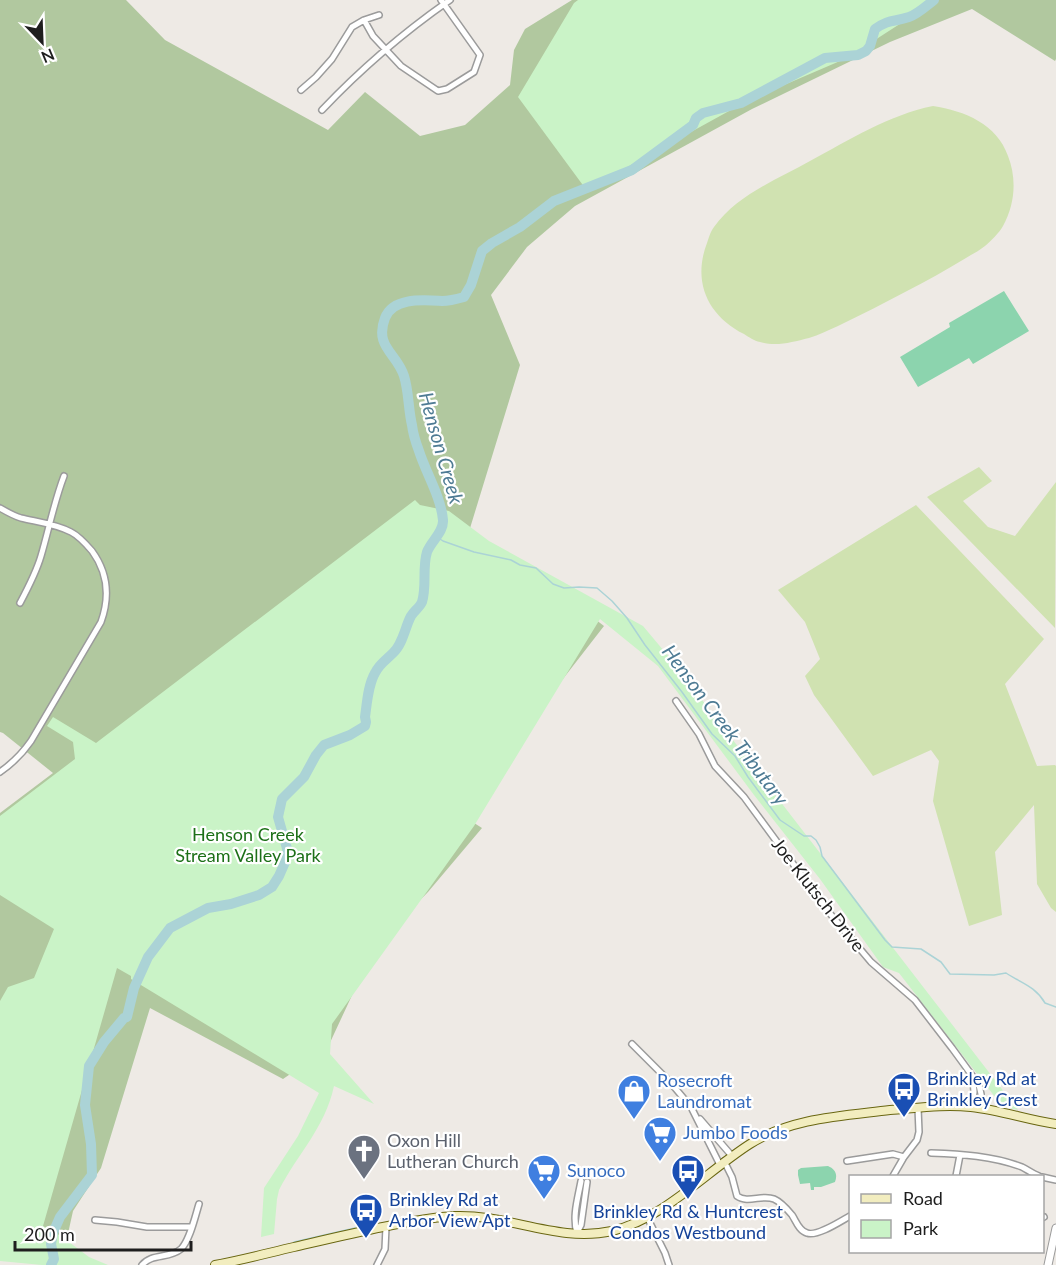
<svg xmlns="http://www.w3.org/2000/svg" width="1056" height="1265" font-family="Lato,sans-serif">
<rect width="100%" height="100%" fill="#eeeae5"/>
<path fill="#d0e2b1" d="M933,106c32,5 64,18 75,50 9,23 7,48 -5,70 -4,7 -12,15 -18,20 -6,5 -13,8 -19,12 -20,12 -39,23 -59,33 -23,12 -46,24 -69,35 -10,4 -19,9 -29,12 -17,4 -32,9 -49,4 -6,-1 -11,-5 -16,-8 -36,-18 -52,-52 -37,-91 2,-5 3,-11 7,-16 23,-32 62,-47 96,-66 39,-21 79,-46 123,-55z
M979,467l13,14 -29,20 25,26 27,9 41,-54 -1,146 -128,-131z
M916,505l128,134 -39,45 32,82 18,-1 1,1v146l-5,-4 -14,-24 -3,-79 -39,47 7,63 -33,11 -36,-125 6,-40 -8,-11 -58,26 -59,-81 -9,-19 15,-17 -15,-37 -27,-32z"/>
<path fill="#b1c89f" d="M0,0h126l39,40 163,90 37,-38 55,44 45,-11 45,-40 4,-35 11,-21 47,-29h484v59l-1,2 -83,-52 -82,33 -138,67 -177,97 -48,41 -36,48 29,70 -53,173 86,49 51,39 -45,58 -88,137 11,7 -54,64 -53,54 -48,103 -44,30 -133,-71 -49,160 -28,43 -12,54 -61,-8v-444l53,-40 -50,-40 -3,-1z"/>
<path fill="#caf3c7" d="M578,0h359l-90,58 -98,42 -127,70 -37,18 -67,-91 56,-94z
M415,500l5,5 29,6 40,30 154,85 26,31 349,453 -16,-4 -103,-133 -16,-6 -63,-88 -66,-84 -96,-129 -58,-47 -126,207 -142,198 -2,30 44,50 -40,-18c-9,42 -36,67 -55,104l-2,9 -3,35 -13,3 3,-49 34,-52 21,-43 -188,-114v-3l-14,-8 -74,258 18,10 28,21 19,8h-66l-42,-4v-260l8,-14 26,-9 20,-49 -54,-34v-79l75,-57 -2,-17 -26,-16 6,-9 43,26z"/>
<path fill="#8cd4ae" d="M1004,291l25,40 -56,33 -4,-6 -51,29 -18,-30 50,-30 -1,-4z
M828,1166c7,3 10,8 7,16l-14,5h-7v3h-3l-1,-7 -10,1 -2,-9v-5l3,-2z"/>
<g fill="none" stroke-linecap="round" stroke-linejoin="round">
<path stroke="#abd3d6" stroke-width="1.5" d="M437,537l6,4 31,11 37,8 9,5 16,3 17,16 11,4 15,-1 18,1 15,13 15,17 18,27 37,47 30,42 23,22 13,21 32,43 24,16h7l5,4 4,7 2,9 63,84 7,7 29,2 20,13 9,12 44,1 12,-2c15,10 29,13 39,30l11,4
M294,1242l61,-14"/>
<path stroke="#abd3d6" stroke-width="10" d="M51,1265l3,-6 -3,-15 2,-11 7,-16 32,-42 -1,-31 -6,-39 4,-39 15,-24 20,-24 3,-1 7,-29 14,-31 22,-29 38,-20 23,-4 28,-9 13,-8 7,-11 7,-16 2,-8 -10,-35 4,-18 22,-22 12,-22 8,-10 26,-10 15,-9 1,-4 -1,-5c2,-14 3,-32 10,-44 4,-9 11,-13 18,-20 10,-9 12,-26 18,-37 3,-5 9,-9 11,-14 5,-16 0,-34 5,-50 4,-11 17,-20 16,-32 -2,-23 -17,-47 -24,-69 -3,-8 -6,-17 -7,-26 -4,-17 -3,-33 -8,-49 -7,-23 -30,-29 -19,-58 8,-21 38,-18 57,-17 7,0 15,-2 22,-4l7,-12 11,-34 10,-8 28,-16 34,-26 78,-31 61,-45 3,-7 7,-5 38,-10 84,-45 33,-3 8,-4 4,-5 5,-17c14,-10 19,-7 34,-12 9,-3 17,-11 25,-17"/>
<defs>
<path id="minor" d="M364,20l9,16 28,30 37,25 9,-2 27,-17 6,-17 -39,-55
M301,90l15,-13 16,-18 20,-32 12,-7 15,-5
M322,110c39,-41 82,-78 128,-110
M0,508c7,4 14,8 21,10 17,4 35,6 50,14 8,4 15,12 21,19 16,22 18,46 9,71l-70,119c-9,13 -18,22 -31,31
M20,603c8,-15 16,-30 21,-47 8,-27 13,-54 23,-80
M676,701l23,33 16,32 29,31 83,113 44,52 44,38 37,48 27,37 2,9v14
M632,1044l38,38 21,25 29,58
M972,1107l2,-15 -1,-13
M700,1119l32,37
M931,1153c30,1 62,3 91,14 6,3 11,7 17,9
M724,1161l8,16 5,19c11,8 25,-2 37,3 7,3 13,10 18,16 4,6 7,16 15,18 10,4 34,-12 43,-17
M847,1161l46,-7 11,3
M893,1176l11,-19 13,-17 2,-8 -1,-24
M956,1176l4,-21
M1042,1177l14,3
M647,1217l18,36 4,12
M1042,1218l2,-1
M95,1220l22,2 30,5h44
M577,1233l4,-8 6,-43
M577,1233c-5,-17 1,-35 4,-52
M142,1265c10,-12 27,-6 39,-16 9,-9 14,-32 18,-45
M377,1265l8,-16 1,-22"/>
<path id="tertiary" d="M1048,1265l8,-37"/>
<path id="secondary" d="M215,1265c27,-5 53,-12 79,-18 30,-7 59,-14 89,-20 24,-5 48,-10 72,-11 53,-2 103,27 157,15 51,-12 94,-59 138,-87 41,-26 92,-28 140,-34 27,-2 54,-6 81,-3 29,3 57,13 85,17"/>
</defs>
<use href="#minor" stroke="#9b9b9b" stroke-width="8"/>
<use href="#tertiary" stroke="#9b9b9b" stroke-width="9"/>
<use href="#secondary" stroke="#696611" stroke-width="10"/>
<use href="#minor" stroke="#fff" stroke-width="5"/>
<use href="#tertiary" stroke="#fff" stroke-width="7"/>
<use href="#secondary" stroke="#f2edbf" stroke-width="8"/>
</g>
<defs>
<symbol id="bus-pin" viewBox="-11 -11 22 30"><path d="M0 17L-7.5 6A9.5 9.5 0 1 1 7.5 6Z" fill="#1a4fb4" stroke="#fff"/><path d="M-5-6H5V4H4V6H2V4H-2V6H-4V4H-5ZM-3.5-4V0h7V-4ZM-3.5 1.2v1.5H-2V1.2ZM2 1.2v1.5H3.5V1.2Z" fill="#fff"/></symbol>
<symbol id="shop-pin" viewBox="-11 -11 22 30"><path d="M0 17L-7.5 6A9.5 9.5 0 1 1 7.5 6Z" fill="#3f7fe0" stroke="#fff"/><path d="M-5-2.5h2.3a2.7 3.5 0 0 1 5.4 0H5L5.5 6h-11ZM-1.5-2.5h3a1.5 2.3 0 0 0-3 0Z" fill="#fff"/></symbol>
<symbol id="supermarket-pin" viewBox="-11 -11 22 30"><path d="M0 17L-7.5 6A9.5 9.5 0 1 1 7.5 6Z" fill="#3f7fe0" stroke="#fff"/><path d="M-6-5.5h2.5l.6 2H6L4.5 2H-2.5L-4.4-4H-6ZM-1.5 3.2a1.3 1.3 0 1 0 .1 0ZM3 3.2a1.3 1.3 0 1 0 .1 0Z" fill="#fff"/></symbol>
<symbol id="church-pin" viewBox="-11 -11 22 30"><path d="M0 17L-7.5 6A9.5 9.5 0 1 1 7.5 6Z" fill="#6b7280" stroke="#fff"/><path d="M-1.2-6h2.4v3.5h3.3v2.4h-3.3V6h-2.4V-.1h-3.3v-2.4h3.3Z" fill="#fff"/></symbol>
</defs>
<g fill-rule="evenodd">
<use href="#bus-pin" x="885" y="1070" width="38" height="52"/>
<use href="#shop-pin" x="615" y="1072" width="38" height="52"/>
<use href="#supermarket-pin" x="641" y="1114" width="38" height="52"/>
<use href="#church-pin" x="345" y="1132" width="38" height="52"/>
<use href="#supermarket-pin" x="525" y="1152" width="38" height="52"/>
<use href="#bus-pin" x="669" y="1152" width="38" height="52"/>
<use href="#bus-pin" x="347" y="1191" width="38" height="52"/>
</g>
<g text-anchor="middle" stroke-width="4.5" stroke-linejoin="round" paint-order="stroke">
<g font-size="18" fill="#1d7018" stroke="#fff">
<text x="248" y="841">Henson Creek<tspan x="248" dy="21">Stream Valley Park</tspan></text>
</g>
<g font-size="18" fill="#1e1e1e" stroke="#fff">
<text transform="translate(818 895) rotate(52)" y="6">Joe Klutsch Drive</text>
</g>
<g font-size="18" fill="#164399" stroke="#fff" text-anchor="start">
<text x="927" y="1085">Brinkley Rd at<tspan x="927" dy="21">Brinkley Crest</tspan></text>
<text x="389" y="1206">Brinkley Rd at<tspan x="389" dy="21">Arbor View Apt</tspan></text>
<text x="688" y="1218" text-anchor="middle">Brinkley Rd &amp; Huntcrest<tspan x="688" dy="21">Condos Westbound</tspan></text>
</g>
<g font-size="18" fill="#366cbe" stroke="#fff" text-anchor="start">
<text x="657" y="1087">Rosecroft<tspan x="657" dy="21">Laundromat</tspan></text>
<text x="683" y="1139">Jumbo Foods</text>
<text x="567" y="1177">Sunoco</text>
</g>
<g font-size="18" fill="#5b616d" stroke="#fff" text-anchor="start">
<text x="387" y="1147">Oxon Hill<tspan x="387" dy="21">Lutheran Church</tspan></text>
</g>
<g font-size="20" font-style="italic" fill="#4e7b94" stroke="#fff">
<text transform="translate(441 448) rotate(74)" y="7">Henson Creek</text>
<text transform="translate(725 725) rotate(53)" y="7">Henson Creek Tributary</text>
</g>
</g>
<rect x="849" y="1175" width="195" height="78" fill="#ffffff" stroke="#a5a5a5" stroke-width="1.5"/>
<rect x="861" y="1194" width="30" height="9" fill="#f2edbf" stroke="#a5a5a5" stroke-width="1.5"/>
<text x="903" y="1205" font-size="18" fill="#1e1e1e">Road</text>
<rect x="861" y="1220" width="30" height="18" fill="#caf3c7" stroke="#a5a5a5" stroke-width="1.5"/>
<text x="903" y="1235" font-size="18" fill="#1e1e1e">Park</text>
<g transform="translate(42 42) rotate(157)" stroke="#ffffff" stroke-width="4.5" paint-order="stroke">
<path d="M0-4.5L10 22L0 15L-10 22Z" fill="#1e1e1e"/>
<text y="-9" font-size="16" font-weight="bold" text-anchor="middle" fill="#1e1e1e">N</text>
</g>
<path d="M15 1241v9h176v-9" fill="none" stroke="#1e1e1e" stroke-width="3"/>
<text x="24" y="1241" font-size="18" fill="#1e1e1e" stroke="#ffffff" stroke-width="4.5" paint-order="stroke">200 m</text>
</svg>
